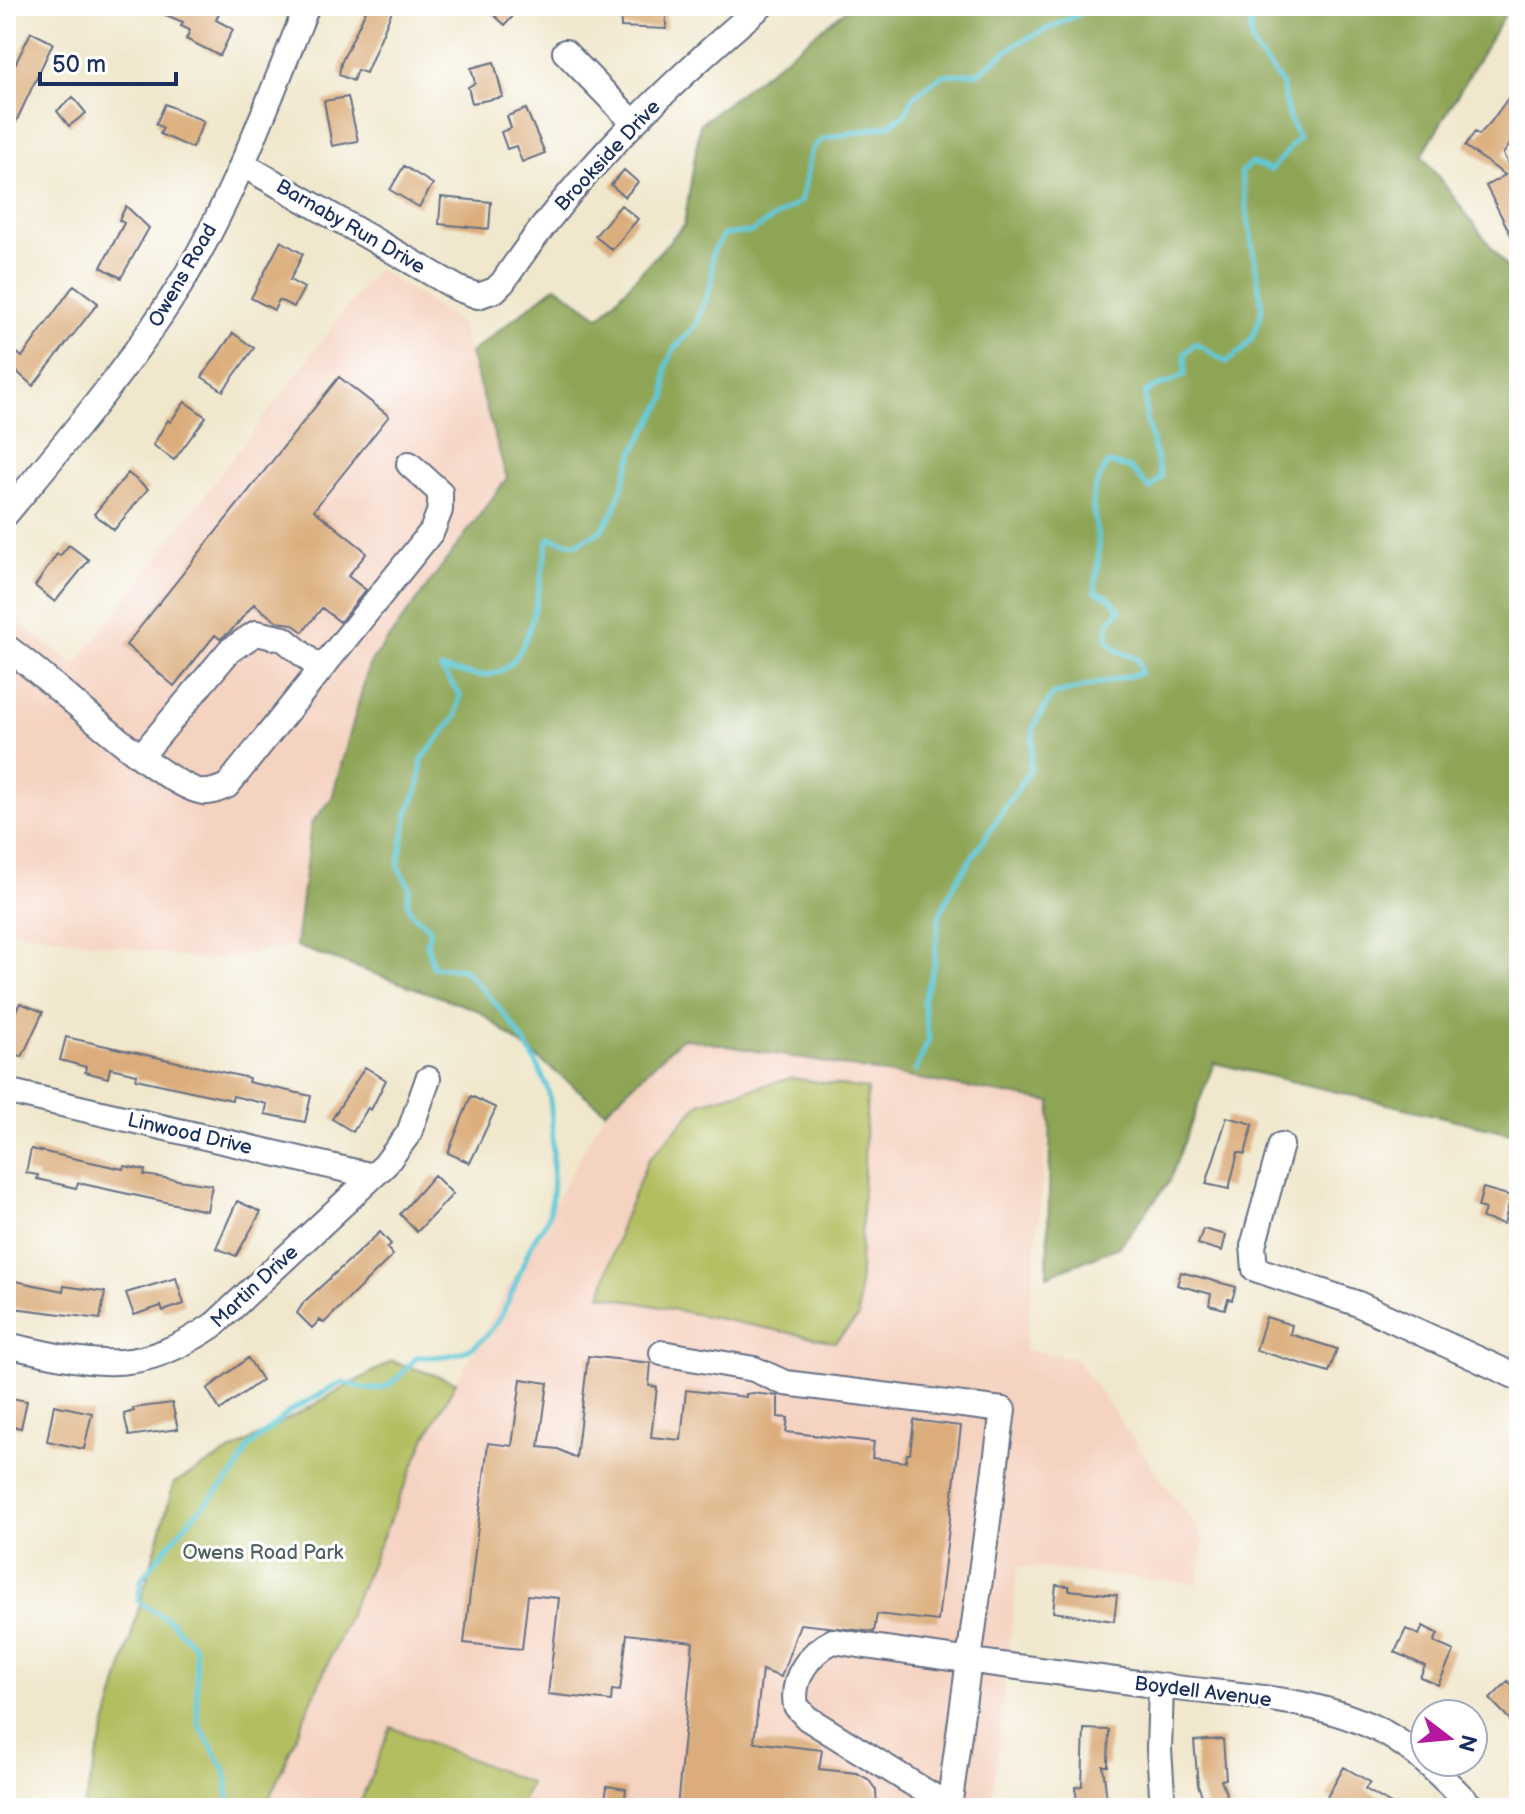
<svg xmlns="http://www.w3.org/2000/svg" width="1525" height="1814" font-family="'Balsamiq Sans',sans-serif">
<rect width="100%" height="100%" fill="#fff"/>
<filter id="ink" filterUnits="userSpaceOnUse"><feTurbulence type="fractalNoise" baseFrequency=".0125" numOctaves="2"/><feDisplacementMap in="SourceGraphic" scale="16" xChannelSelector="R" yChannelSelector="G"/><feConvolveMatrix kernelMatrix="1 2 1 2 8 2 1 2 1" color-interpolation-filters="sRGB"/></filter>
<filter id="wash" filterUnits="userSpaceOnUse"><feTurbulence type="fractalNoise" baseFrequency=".006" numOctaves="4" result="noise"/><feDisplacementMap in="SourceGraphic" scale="32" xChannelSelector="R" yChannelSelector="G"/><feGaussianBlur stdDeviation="1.8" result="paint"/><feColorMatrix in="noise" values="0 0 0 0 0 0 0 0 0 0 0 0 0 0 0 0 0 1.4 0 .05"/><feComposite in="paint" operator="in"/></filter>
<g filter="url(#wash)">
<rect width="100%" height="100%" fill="#f0e7cc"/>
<path fill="#f5d3c1" d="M377,268l84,56 47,154 -139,187 -37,133 -21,26 -15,122 -92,14 -198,-31v-315l70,51z
M682,1038l369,64 -26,248 50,7 129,182 -6,45 -180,-18 -27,242h-726l161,-371 179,-326z"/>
<path fill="#b3be60" stroke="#67765f" stroke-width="2" d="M791,1078l76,11 -9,229 -23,24 -234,-47 21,-72 26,-63 52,-57z
M392,1361l64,21 -30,55 -161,371h-182l91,-325z
M391,1727l139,56 -10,25h-162z"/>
<path fill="#8ea556" stroke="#546a5a" stroke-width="2" d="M851,6h659l-88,149 97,129v851l-305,-72 -45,119 -50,65 -72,29 4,-174 -369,-64 -77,73 -128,-101 -181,-64 15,-122 21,-26 37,-133 138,-187 -37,-125 86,-67 44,31 84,-92 16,-101z"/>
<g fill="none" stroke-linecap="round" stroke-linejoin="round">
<path stroke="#5ec9d8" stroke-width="5" d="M916,1070l13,-31 -6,-37 11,-37 5,-49 16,-33 75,-113 4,-44 18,-31 89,-22 -3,-14 -20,-8 -11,-12 2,-17 11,-12 -11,-13 -14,-6c1,-16 5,-35 3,-51 -5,-39 -13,-39 10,-77l22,5 20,21 11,-12 -15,-60 -1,-25 40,-17v-22l11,-10 30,19c22,-13 32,-29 36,-55l-21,-135 11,-9 19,7 28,-33c-13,-22 -11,-24 -16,-48 -6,-25 -55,-44 -20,-83
M231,1808l-6,-38 -27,-47 -3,-76 -25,-26 -32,-20 4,-23 43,-53 48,-50 16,-28 41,-36 53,-29c42,15 46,6 74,-25 19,0 42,0 59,-12 33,-25 40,-71 58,-105 5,-9 13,-17 15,-26 6,-21 5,-108 -2,-127 -17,-45 -50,-85 -84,-118l-30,-2 -6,-24 3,-15c-16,-14 -28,-17 -20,-41l-12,-20 10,-55 11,-25 3,-28 34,-42 4,-22 -19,-26c16,2 39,10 55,4 40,-14 43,-99 53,-135l27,6 25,-13 13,-20 20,-60 32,-54v-30l8,-18 22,-24 16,-44v-27l11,-19 28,-3 50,-31 11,-52 11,-10 67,-14 16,-12 8,-17 29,-21 35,-2 38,-29 80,-38"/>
</g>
<g id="blocks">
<path fill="#dbad7c" d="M144,6h36l17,6 3,-6h5l14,7 -3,7 17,9 -13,27 -34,-17 4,-9 -9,-4 2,-4z
M368,6h26l-28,67 -9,-3 -4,11 -14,-6 2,-12z
M484,6h38l-17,19z
M621,6h45v23l-45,-2z
M31,32l22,11 -47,100v-60z
M494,62l9,35 -31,6 -4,-16 7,-4 -4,-15z
M1519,83v49l-16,22 16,30v67l-33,-65 19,-11 -40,-29 10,-14 4,3 11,-12z
M73,97l13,16 -17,13 -12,-15z
M348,97l10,44 -26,5 -8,-45z
M165,104l39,17 -12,27 -32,-14 3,-6 -7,-4z
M526,109l19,44 -23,9 -6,-16 -9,3 -6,-17 10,-4 -4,-12z
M404,166l29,18 -14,23 -29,-17z
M624,170l14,12 -13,15 -14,-12z
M441,197l50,5 -2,27 -50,-5z
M621,205l17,14 -26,31 -17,-14z
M126,206l23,22 -28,50 -20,-11 23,-44 -5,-3z
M281,241l22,13 -13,26 14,8 -10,19 -15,-7 -5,10 -23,-12z
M74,285l24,18 -65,83 -27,-24 9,-11 7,6z
M233,333l21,15 -31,43 -21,-14z
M339,377l50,39 -75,94 49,39 3,5 -18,22 18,14 -26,32 -18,-14 -19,24 -11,-8 -15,-2 -23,-18 -23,27 -11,8 -5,-4 -41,51 -48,-41z
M185,402l21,15 -32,43 -21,-15 15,-25 2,2z
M128,473l20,16 -34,41 -20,-16z
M69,545l20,15 -34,42 -20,-16 22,-32 3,2z
M20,1003l23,9 -21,45 -16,-7v-20z
M66,1037l183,41 -1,4 63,14 -6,26 -40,-8 2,-10 -34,-8 -1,4 -96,-21 1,-5 -27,-6 -2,10 -23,-6 1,-5 -26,-7z
M365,1067l21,13 -15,30 -3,-2 -15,24 -21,-13z
M471,1096l25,12 -26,55 -22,-10z
M1227,1117l26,7 -8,30 -7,-2 -9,37 -23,-5z
M31,1149l92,20 1,-3 21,4 -1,5 68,10 -5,26 -129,-28 -2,5 -39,-9 1,-4 -12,-2z
M434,1175l19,19 -36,38 -17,-18z
M1483,1188l28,8 -7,28 -22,-6 3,-9 -7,-2z
M237,1201l24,11 -25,44 -20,-8z
M1203,1229l23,6 -4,16 -24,-7z
M380,1232l11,12 -4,4 6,7 -69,68 -4,-3 -8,8 -15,-15 7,-11z
M1181,1272l55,15 -4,13 -4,-1 -3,10 -16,-4 2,-11 -34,-9z
M176,1278l8,26 -21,7 -2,-5 -27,9 -8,-22z
M6,1279l57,12 1,-5 41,6 -5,27 -94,-12z
M1266,1317l26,8 -2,9 47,15 -8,23 -73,-22z
M588,1356l63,7 -2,23 8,1 -6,50 30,3 5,-50 60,7v-3l6,-1 26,3v21l10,1 -2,14 88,10 -2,16 34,4 1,-8h3l4,-34 47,6 -23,195 -61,-7 -3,18 -74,-8 -19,53 -19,-7 -8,72 68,8 -3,19 38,4 11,6 8,11 1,18h-200l16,-166 -66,-8 -7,57 -8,-1 -1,11 -63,-7 11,-96 -31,-3 -6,54 -58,-6 24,-200 24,3 9,-67 27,4 -9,64 19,2 18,9z
M248,1358l14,22 -42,30 -13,-21z
M6,1397l21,4 -6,27 -15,-3z
M172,1403l6,26 -49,7 -5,-22 10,-3 -1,-3z
M54,1405l38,8 -8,36 -37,-8z
M1056,1585l13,1v4l48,5 -3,26 -61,-9z
M1423,1626l15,8 -4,8 20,9 -16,34 -18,-8 5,-11 -30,-14 11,-23 13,6z
M1508,1681l11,11v37l-29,-30z
M1084,1729l25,1 -1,36h-5l5,42h-30l-3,-21 7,-1z
M1223,1739l3,40 -5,1 11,28h-25l-9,-23 -4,-44z
M1344,1767l26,15 -5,7 33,19h-53l-18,-11z
M607,1786l19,3 -2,19h-20z"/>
</g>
</g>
<g filter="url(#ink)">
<use href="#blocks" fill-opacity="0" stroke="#666f84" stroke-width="2"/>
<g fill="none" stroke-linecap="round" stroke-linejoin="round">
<defs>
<path id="minor" d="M565,52l69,71
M242,164l217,125 19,7 17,-6 8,-8c70,-105 162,-195 258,-276
M6,514c61,-73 122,-146 173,-227 54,-87 89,-186 128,-281
M6,647c45,31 152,137 197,145 8,1 16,-3 24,-6l205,-255 8,-21v-18l-31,-28
M141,756l88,-105 27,-18 28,6 35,29
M6,1091l367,85
M1281,1145l-28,101 2,23 101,34 163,75
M6,1345c90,19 128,34 209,-21l170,-159 24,-32 19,-54
M662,1353l92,16 31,14 218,27 -54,398
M1161,1686l-2,64 4,58
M949,1806l-142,-88 -11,-12c-5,-28 13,-53 37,-65 109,17 218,30 327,45 75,10 156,10 225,47 34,19 61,48 88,75"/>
</defs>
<use href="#minor" stroke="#666f84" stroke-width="28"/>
<use href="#minor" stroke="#fff" stroke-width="24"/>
</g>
</g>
<g text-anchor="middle" stroke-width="6" stroke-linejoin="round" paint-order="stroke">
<g font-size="20" fill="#1b2f5e" stroke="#fff">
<text transform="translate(607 155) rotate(-47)" y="7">Brookside Drive</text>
<text transform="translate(351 226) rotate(30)" y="7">Barnaby Run Drive</text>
<text transform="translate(182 275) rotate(-60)" y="7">Owens Road</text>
<text transform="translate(190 1133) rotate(13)" y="7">Linwood Drive</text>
<text transform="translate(254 1286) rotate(-43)" y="7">Martin Drive</text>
<text transform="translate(1203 1691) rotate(7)" y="7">Boydell Avenue</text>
</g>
<g font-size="20" fill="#50615f" stroke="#fff">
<text x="263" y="1559">Owens Road Park</text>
</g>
</g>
<rect width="1525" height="1814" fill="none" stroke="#fff" stroke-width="32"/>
<g transform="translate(1449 1738) rotate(106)"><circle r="38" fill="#ffffff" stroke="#a4acbf" stroke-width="2"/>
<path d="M0-6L14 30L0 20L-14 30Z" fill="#b5179e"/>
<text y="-12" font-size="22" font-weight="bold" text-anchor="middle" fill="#1b2f5e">N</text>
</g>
<path d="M40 72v12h136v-12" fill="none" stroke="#1b2f5e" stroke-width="4"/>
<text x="52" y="72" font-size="24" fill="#1b2f5e" stroke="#ffffff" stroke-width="6" paint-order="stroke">50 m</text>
</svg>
